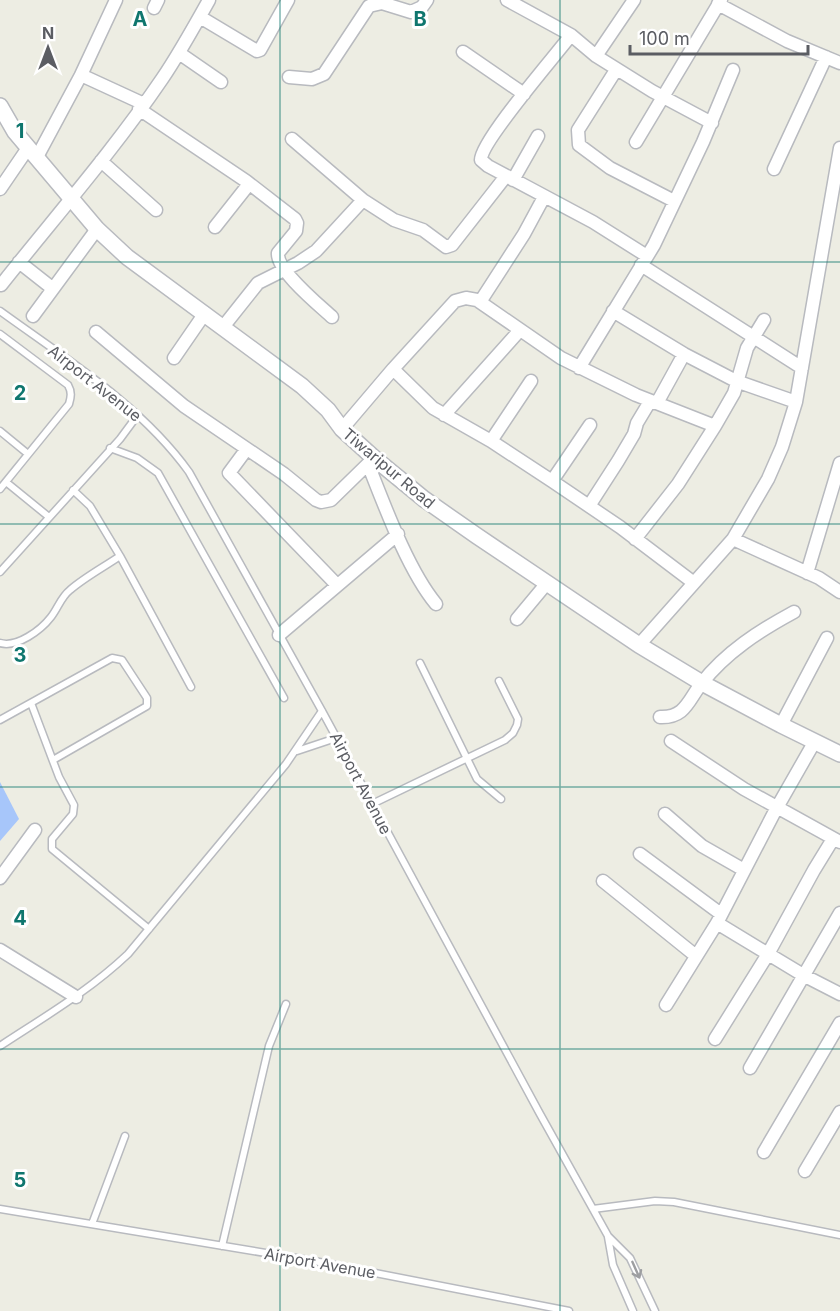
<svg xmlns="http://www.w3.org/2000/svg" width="840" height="1311" font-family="Inter,sans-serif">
<rect width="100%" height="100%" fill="#edede3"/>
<path fill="#a7c6fa" d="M0,782l19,37 -19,22z"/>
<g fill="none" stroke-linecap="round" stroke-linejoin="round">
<defs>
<path id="service" d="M0,311c66,48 141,94 189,161l133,239 218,403 68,122 22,22 25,53
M0,334l68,51c4,7 3,12 1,19l-69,85
M0,431l28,23
M110,448l27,10 21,15 126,225
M6,482l43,35
M73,490l17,16 30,50 71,131
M0,572l120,-133 17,-23
M0,643c17,5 41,-13 51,-26 7,-9 10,-20 19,-27 15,-13 34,-23 50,-34
M420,663l57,116 24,20
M31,703l28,74 15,28 -1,9 -21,25v10l97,80
M0,720l112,-62 10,2 25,38v8l-94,54
M297,751l39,-13
M372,804l133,-64 8,-7 4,-8 1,-6 -19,-38
M0,1046c44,-29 89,-55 128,-92l158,-190 36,-53
M0,1209l314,52 255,50
M593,1209l62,-8 19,1 166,33
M92,1224l33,-88
M608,1237l5,28 20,46
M222,1246l47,-200 17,-42"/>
<path id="minor" d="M507,0l64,35 25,21 56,35 60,32
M718,4l69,37 53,22
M154,8l4,-8
M200,17l57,34 3,-1 28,-50
M571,35c-15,20 -91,107 -90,125l7,6 105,56 54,34
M463,52l61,42
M179,53l42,29
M596,56l38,-56
M616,70l-38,60 1,15 31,23 64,33
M81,75l63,29
M289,77l23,2 12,-5 45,-68 13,-3 29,9 11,-5 5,-7
M139,109l107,72 49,38 2,4 -1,8 -18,22c-2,17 41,52 54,64
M292,139l71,61 31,20 29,10 23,17 6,-2 54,-69
M636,142l85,-142
M37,157l44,-82 35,-75
M101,161l55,49
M774,169l52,-112
M513,180l25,-44
M0,189l28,-41
M215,227l34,-43
M19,262l33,26
M641,265l161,103
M1,285c54,-68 112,-134 161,-206 17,-25 32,-52 47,-79
M480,302l44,-68 20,-37
M613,311l71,43 52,27 60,21
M33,316l64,-87
M223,327l35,-44 40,-20 18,-12 47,-51
M96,332l88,74 100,68 32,26 5,2 10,-2 43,-42
M174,358l31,-45
M579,368l75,-123 49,-103 30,-72
M393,369l40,39 58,33 61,40 68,46 74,56
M444,415l76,-85
M342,429l51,-60 62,-68 11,-3 11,2 84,58 75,37 79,31
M491,441l40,-60
M246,450l-17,23 108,112
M368,464c17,43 40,106 68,140
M552,481l38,-56
M589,506l29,-45 16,-27 3,-11 12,-20h8l27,-49
M635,539l43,-55 37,-58 19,-33 13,-45 17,-28
M733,539l35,-60 14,-32 14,-45 44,-254
M807,573l33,-110
M517,619l30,-36
M279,635l119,-101
M639,645l94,-106 86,39 21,14
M660,717c25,1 28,-16 41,-33 25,-32 58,-53 93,-72
M781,725l46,-87
M671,741l73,48 96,53
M665,814l37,32 42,24
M640,854l81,60
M0,878l35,-48
M603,881l93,75
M717,923l86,52 37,19
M0,950l76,47
M666,1005l51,-82 58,-112 40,-70
M715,1039l53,-85 46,-84 19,-31
M750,1068l90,-155
M764,1152l76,-129
M805,1171l35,-59"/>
<path id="tertiary" d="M0,106l15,26 82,97 30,28 175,129 26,24 14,19 32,29 50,41 53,37 162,109 63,38 79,42 59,29"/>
</defs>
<use href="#service" stroke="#b8babf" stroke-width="9"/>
<use href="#minor" stroke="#b8babf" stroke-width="15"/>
<use href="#tertiary" stroke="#b8babf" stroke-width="18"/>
<use href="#service" stroke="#fff" stroke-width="6"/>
<use href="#minor" stroke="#fff" stroke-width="12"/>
<use href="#tertiary" stroke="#fff" stroke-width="15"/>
</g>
<defs><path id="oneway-shaft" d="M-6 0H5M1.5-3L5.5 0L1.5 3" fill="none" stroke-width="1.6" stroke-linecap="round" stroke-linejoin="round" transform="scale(1.5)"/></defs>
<use stroke="#9d9ea1" href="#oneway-shaft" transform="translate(636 1270) rotate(66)"/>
<path fill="none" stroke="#0f766e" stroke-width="1.5" stroke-opacity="0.55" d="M280,0v1311M560,0v1311M0,262h840M0,524h840M0,787h840M0,1049h840"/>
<g text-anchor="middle" stroke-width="6" stroke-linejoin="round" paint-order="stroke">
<g font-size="16" fill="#5b5d63" stroke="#fff">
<text transform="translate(95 383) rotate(38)" y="6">Airport Avenue</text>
<text transform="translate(389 468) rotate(40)" y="6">Tiwaripur Road</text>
<text transform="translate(361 783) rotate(62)" y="6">Airport Avenue</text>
<text transform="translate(320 1263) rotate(10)" y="6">Airport Avenue</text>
</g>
</g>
<g font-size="20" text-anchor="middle" font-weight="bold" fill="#0f766e" stroke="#fff" stroke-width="6" stroke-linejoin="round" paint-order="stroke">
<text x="140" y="26">A</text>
<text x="420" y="26">B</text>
<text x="20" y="138">1</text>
<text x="20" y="400">2</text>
<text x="20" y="662">3</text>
<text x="20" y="925">4</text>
<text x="20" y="1187">5</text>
</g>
<g transform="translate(48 48)" stroke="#ffffff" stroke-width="4.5" paint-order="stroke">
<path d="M0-4.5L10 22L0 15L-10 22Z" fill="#5b5d63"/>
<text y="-9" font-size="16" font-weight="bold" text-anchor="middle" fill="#5b5d63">N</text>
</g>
<path d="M630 45v9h178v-9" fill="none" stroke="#5b5d63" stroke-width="3"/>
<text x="639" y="45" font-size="18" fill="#5b5d63" stroke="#ffffff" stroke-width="4.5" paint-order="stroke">100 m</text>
</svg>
